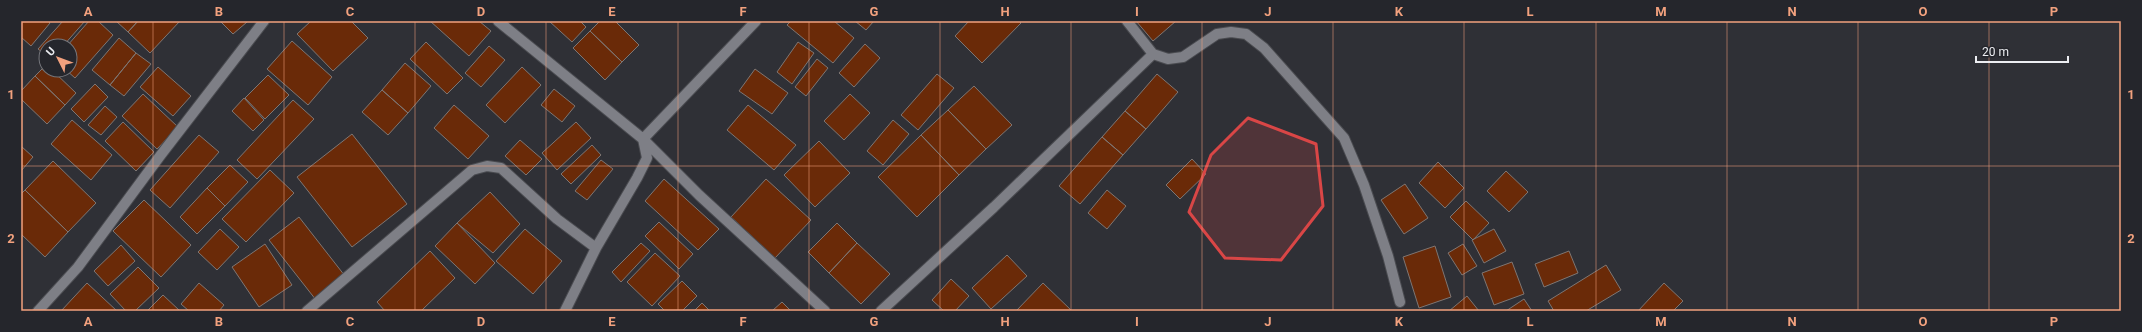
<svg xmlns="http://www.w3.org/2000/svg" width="2142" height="332" font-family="Roboto,sans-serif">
<rect width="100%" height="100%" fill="#2f3036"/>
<path fill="#6a2a08" stroke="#7e7673" d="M21,21h27l2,2 -19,23 -10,-9z
M63,21h22l-22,25h-17v9l-8,-6z
M89,21h9l15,14 -38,43 -9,-8h4v-24h-3z
M116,21h22l-10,11z
M138,21h42l-30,32 -22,-21z
M220,21h26l1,1 -14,12z
M311,21h40l17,17 -35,33 -36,-37z
M430,21h49l12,10 -22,25z
M549,21h31l6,6 -14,15z
M600,21h15l24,24 -17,17 -32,-31z
M791,21h43l20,17 -21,25 -46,-38z
M855,21h19l-8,9z
M969,21h50l2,2 -39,40 -27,-27z
M1136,21h40l-23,20z
M590,31l32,31 -17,18 -32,-32z
M119,38l17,15 -26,32 -18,-15z
M292,41l40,36 -24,28 -41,-36z
M426,42l37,36 -16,16 -37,-35z
M798,42l16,11 -22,31 -15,-12z
M865,44l15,14 -26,29 -15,-14z
M489,46l16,14 -24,27 -16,-14z
M136,53l15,11 -27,32 -14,-11z
M817,59l11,9 -22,28 -11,-9z
M405,63l26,23 -23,27 -26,-23z
M46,65v5h6l24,23 -11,12 -30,-29z
M158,67l33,29 -18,20 -33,-29z
M522,67l19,18 -36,38 -19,-18z
M755,69l33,24 -16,21 -33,-23z
M937,74l17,14 -36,42 -17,-15z
M1157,74l21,18 -32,37 -21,-18z
M268,75l21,20 -24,24 -20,-21z
M35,76l30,29 -18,19 -26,-25v-8z
M95,84l13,13 -24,25 -13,-13z
M974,86l38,39 -26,24 -38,-39z
M554,89l21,17 -13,16 -21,-17z
M382,90l26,23 -20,22 -26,-23z
M143,94l35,33 -21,22 -35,-33z
M850,94l20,19 -26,27 -20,-19z
M244,98l20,22 -11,11 -21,-20z
M293,100l21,19 -57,60 -20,-19z
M454,105l35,31 -21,23 -34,-31z
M748,105l48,40 -22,25 -47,-40z
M105,106l12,11 -16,18 -13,-10z
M948,110l38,39 -27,26 -38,-40z
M1125,111l21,18 -23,26 -21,-18z
M72,120l40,35 -21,25 -40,-36z
M893,120l16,14 -26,31 -16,-14z
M123,122l31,30 -18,19 -31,-30z
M576,122l15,16 -34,32 -15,-17z
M352,134l55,70 -55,43 -55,-70z
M199,135l20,17 -49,56 -20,-18z
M921,135l38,40 -42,42 -39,-40z
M1102,137l21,18 -43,49 -21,-18z
M520,140l22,19 -16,16 -21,-19z
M819,141l31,32 -35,34 -31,-32z
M592,145l9,10 -30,29 -10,-10z
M21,146l12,11 -12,14z
M1192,159l14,15 -26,25 -14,-14z
M601,160l12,9 -26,31 -12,-9z
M53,161l43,42 -28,29 -43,-42z
M1438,162l26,26 -19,20 -26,-25z
M230,165l18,17 -23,24 -18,-18z
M270,170l24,23 -48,49 -24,-23z
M1506,171l22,21 -19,20 -22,-21z
M664,179l55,50 -21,21 -53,-49z
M766,179l45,41 -36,38 -44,-41z
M1405,184l23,34 -24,16 -23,-34z
M207,188l18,18 -28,28 -17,-17z
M25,190l43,42 -23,25 -24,-23v-40z
M1107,190l19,16 -19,23 -19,-16z
M490,192l30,32 -27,29 -36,-30z
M144,200l47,45 -30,32 -48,-46z
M1466,201l23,22 -16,17 -23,-23z
M299,217l46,59 -29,24 -47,-60z
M659,222l34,32 -14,15 -34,-33z
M457,223l38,40 -20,21 -40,-38z
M837,223l20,20 -28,30 -21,-21z
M220,229l19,18 -22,23 -19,-18z
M525,229l37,32 -29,33 -37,-33z
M1494,229l12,22 -22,12 -12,-23z
M641,243l9,8 -29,31 -9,-10z
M857,243l33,31 -29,30 -32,-31z
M265,244l27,41 -33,22 -27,-40z
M1463,244l14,22 -15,9 -14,-22z
M121,245l14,16 -27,25 -14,-15z
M1435,246l16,51 -32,11 -16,-51z
M430,251l25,27 -34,33h-36l-8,-9z
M1569,251l9,22 -34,14 -9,-23z
M655,253l25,23 -28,30 -25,-24z
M1007,255l20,21 -36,33 -19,-21z
M1512,262l12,32 -30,11 -12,-32z
M1606,265l15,25 -35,21h-32l-6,-10z
M138,267l21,21 -24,23h-9l-16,-17z
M951,279l18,17 -14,15h-11l-12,-11z
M682,281l15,15 -15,15h-17l-7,-7z
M87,283l30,28h-56z
M199,283l25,22 -5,6h-30l-8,-7z
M1043,283l29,28h-56z
M1664,283l19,18 -10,10h-35z
M163,295l17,16h-33z
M1467,296l12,15h-30z
M1524,299l8,12h-26z
M782,302l9,9h-19z
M702,303l8,8h-16z"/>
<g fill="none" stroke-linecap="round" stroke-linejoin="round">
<defs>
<path id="minor" d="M498,21l145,118 4,19 -10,20 -41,70 -31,63
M756,21l-113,118 56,56 126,116
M1127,21l26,33 15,5 15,-2 34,-23 14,-2 15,2 18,14 80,90 20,47 24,71 12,46
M38,311l40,-44 82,-111 104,-135
M307,311l165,-141 15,-4 14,2 56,51 39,29
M881,311l113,-104 159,-153"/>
</defs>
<use href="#minor" stroke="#4a4b50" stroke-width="12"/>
<use href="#minor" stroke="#7e7f86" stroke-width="10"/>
</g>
<path fill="#d94646" fill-opacity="0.2" stroke="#d94646" stroke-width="3" stroke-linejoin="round" d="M1248,118l68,26 7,62 -42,54 -56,-2 -36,-46 22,-57z"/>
<path fill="none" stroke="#f2a17e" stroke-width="1" stroke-opacity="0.55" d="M153,21v290M284,21v290M415,21v290M546,21v290M678,21v290M809,21v290M940,21v290M1071,21v290M1202,21v290M1333,21v290M1464,21v290M1596,21v290M1727,21v290M1858,21v290M1989,21v290M21,166h2100"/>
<rect width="2142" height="332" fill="none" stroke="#25262c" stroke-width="44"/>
<g transform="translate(58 58) rotate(312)"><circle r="19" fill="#25262c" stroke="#75767b"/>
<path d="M0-3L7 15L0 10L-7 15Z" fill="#f2a17e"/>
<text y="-6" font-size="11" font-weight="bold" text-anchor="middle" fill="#ecedf1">U</text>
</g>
<path d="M1976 56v6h92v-6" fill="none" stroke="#ecedf1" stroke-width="2"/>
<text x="1982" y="56" font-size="12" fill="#ecedf1" stroke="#25262c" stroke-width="3" paint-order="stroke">20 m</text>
<rect x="22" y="22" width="2098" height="288" fill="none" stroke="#f2a17e" stroke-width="1.5"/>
<g font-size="13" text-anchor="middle" font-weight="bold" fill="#f2a17e">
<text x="88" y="16">A</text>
<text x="219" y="16">B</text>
<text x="350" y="16">C</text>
<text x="481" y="16">D</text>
<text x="612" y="16">E</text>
<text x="743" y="16">F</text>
<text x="874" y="16">G</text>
<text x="1005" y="16">H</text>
<text x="1137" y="16">I</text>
<text x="1268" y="16">J</text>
<text x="1399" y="16">K</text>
<text x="1530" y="16">L</text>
<text x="1661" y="16">M</text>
<text x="1792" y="16">N</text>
<text x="1923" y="16">O</text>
<text x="2054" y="16">P</text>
<text x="11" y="99">1</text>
<text x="2131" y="99">1</text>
<text x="11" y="243">2</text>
<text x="2131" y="243">2</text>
<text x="88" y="326">A</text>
<text x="219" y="326">B</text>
<text x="350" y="326">C</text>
<text x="481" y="326">D</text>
<text x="612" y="326">E</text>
<text x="743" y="326">F</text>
<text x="874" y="326">G</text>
<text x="1005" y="326">H</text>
<text x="1137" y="326">I</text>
<text x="1268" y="326">J</text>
<text x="1399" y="326">K</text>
<text x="1530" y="326">L</text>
<text x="1661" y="326">M</text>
<text x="1792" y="326">N</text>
<text x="1923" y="326">O</text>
<text x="2054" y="326">P</text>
</g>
</svg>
